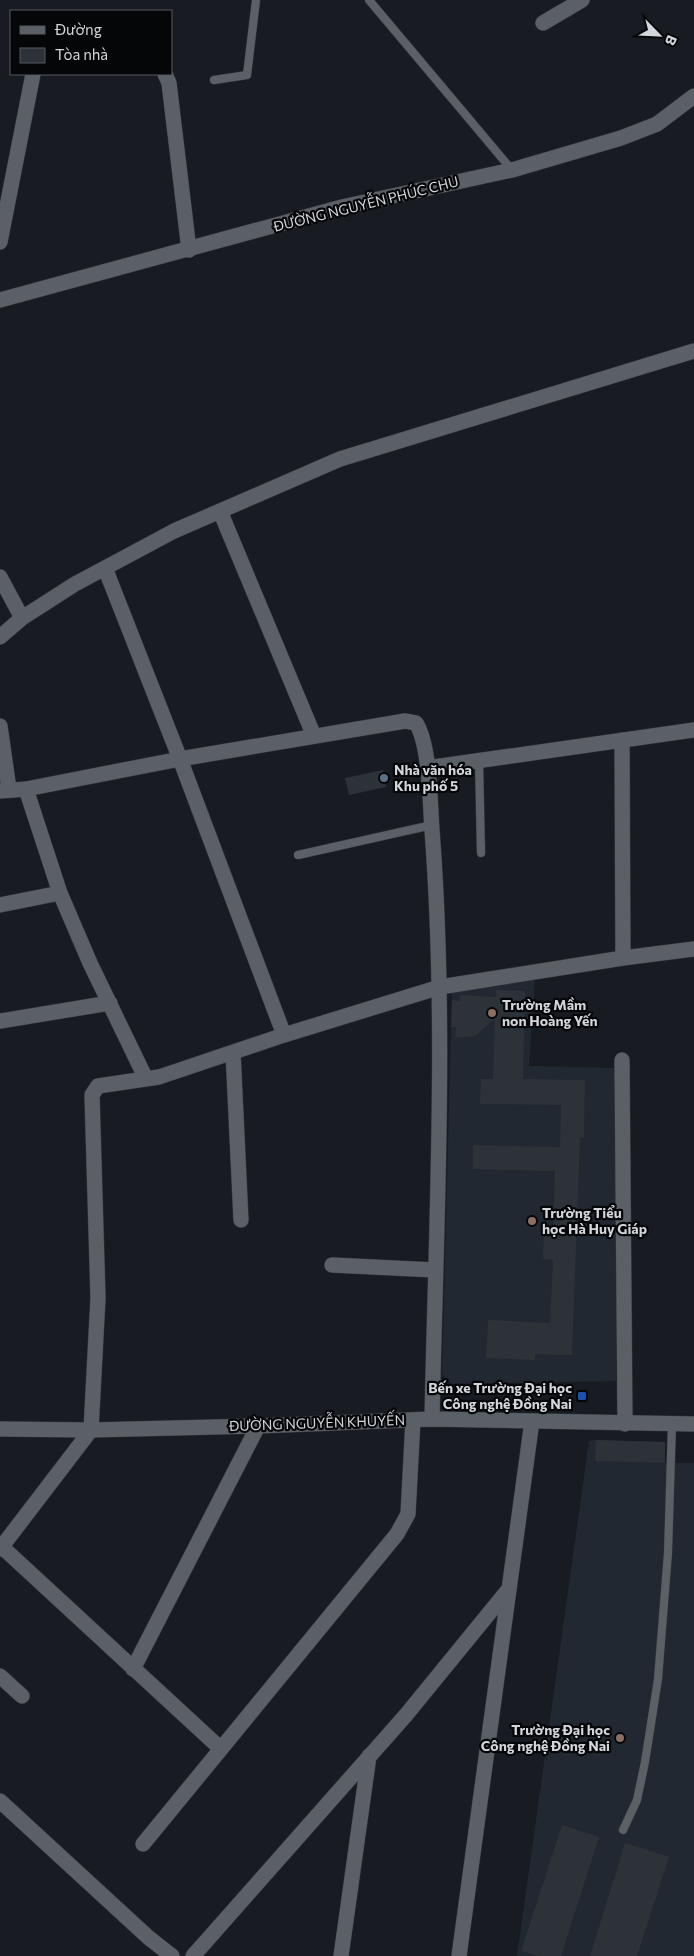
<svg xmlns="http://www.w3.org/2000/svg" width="694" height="1956" font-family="Commissioner,sans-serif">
<rect width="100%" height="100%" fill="#181c22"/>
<path fill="#212832" d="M535,978l-6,88 89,2 -2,313 -165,3 -9,-10 10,-383z
M596,1440l69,2v21h29v493h-177l72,-515z"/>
<path fill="#2d3238" d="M383,770l3,17 -37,8 -4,-17z
M496,990l29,1 -2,88 62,1 -1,58 -4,-1 -8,218 -37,-1v6l-49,-2 2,-38 62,3 3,-63 -10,-1 1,-31h9l2,-57 -82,-2v-24l87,2 1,-42 -81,-1 1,-25h12l2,-61 -20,18 -20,2 1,-11h-5l1,-27 8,1v-6l36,2z
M596,1440l69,2v21l-70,-2z
M562,1825l37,12 -38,119h-23l-17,-5z
M625,1843l44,14 -32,99h-47z"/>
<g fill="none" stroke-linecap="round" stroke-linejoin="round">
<defs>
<path id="lane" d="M369,0l143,170
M214,80l33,-5 9,-75
M479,760l2,93
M298,855l134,-30
M623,1830l14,-30 8,-38 13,-83 10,-126 4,-129"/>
<path id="street" d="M543,23l39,-23
M165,74l4,9 20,167
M0,242l33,-168
M220,511l94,225
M105,568l75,191 104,276
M0,577l22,41 53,-34 99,-53 166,-72 354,-108
M0,637l22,-19
M0,726l9,63
M622,740l1,218
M427,768l267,-38
M26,789l34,104 30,70 56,116
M0,791l26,-2 154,-30 225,-38 11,2c14,22 14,80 16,107 15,196 4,393 0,589
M0,905l60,-12
M0,1021l110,-18
M233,1052l8,168
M622,1060l3,364
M332,1265l103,5
M2,1547l219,202
M0,1549l91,-119 7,-132 -6,-203 6,-9 61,-9 125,-42 156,-48 183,-29 71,-9
M133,1669l125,-243
M0,1676l22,20
M0,1801l149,137 23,18
M143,1844l254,-310 11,-20 5,-94
M193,1956l213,-241 102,-125
M341,1956l28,-200
M459,1956l73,-535"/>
<path id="secondary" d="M0,300l342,-93 170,-37 109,-32 36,-14 37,-28
M0,1429l91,1 167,-4 174,-7 262,5"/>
</defs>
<use href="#lane" stroke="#36383d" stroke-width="9"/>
<use href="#street" stroke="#36383d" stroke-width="16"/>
<use href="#secondary" stroke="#36383d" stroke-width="16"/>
<use href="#lane" stroke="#5b6067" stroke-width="8"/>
<use href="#street" stroke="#5b6067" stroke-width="15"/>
<use href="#secondary" stroke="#5b6067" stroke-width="15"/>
</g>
<circle fill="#5c6f8a" stroke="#050608" stroke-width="2" cx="384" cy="778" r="5"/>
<g fill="#8d6e63" stroke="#050608" stroke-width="2">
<circle cx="492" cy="1013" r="5"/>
<circle cx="532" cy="1221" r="5"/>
<circle cx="620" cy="1738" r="5"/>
</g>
<rect fill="#1a4fb4" stroke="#050608" stroke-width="2" x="577" y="1391" width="10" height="10" rx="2.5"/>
<g text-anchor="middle" stroke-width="4.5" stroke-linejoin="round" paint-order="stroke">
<g font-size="14" fill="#d3d6da" stroke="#050608">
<text transform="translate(366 204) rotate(-14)" y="5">ĐƯỜNG NGUYỄN PHÚC CHU</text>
<text transform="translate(317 1423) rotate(-2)" y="5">ĐƯỜNG NGUYỄN KHUYẾN</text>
</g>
<g font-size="14" font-weight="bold" fill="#d3d6da" stroke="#050608" text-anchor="start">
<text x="394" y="775">Nhà văn hóa<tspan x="394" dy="16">Khu phố 5</tspan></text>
<text x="502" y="1010">Trường Mầm<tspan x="502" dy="16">non Hoàng Yến</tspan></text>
<text x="542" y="1218">Trường Tiểu<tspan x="542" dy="16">học Hà Huy Giáp</tspan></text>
<text x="572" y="1393" text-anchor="end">Bến xe Trường Đại học<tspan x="572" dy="16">Công nghệ Đồng Nai</tspan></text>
<text x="610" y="1735" text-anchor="end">Trường Đại học<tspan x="610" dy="16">Công nghệ Đồng Nai</tspan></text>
</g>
</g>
<rect x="10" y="10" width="162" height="65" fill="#050608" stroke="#57595c"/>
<rect x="20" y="26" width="25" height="8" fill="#5b6067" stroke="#57595c"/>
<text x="55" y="35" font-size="15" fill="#d3d6da">Đường</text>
<rect x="20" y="48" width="25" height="15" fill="#2d3238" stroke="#57595c"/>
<text x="55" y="60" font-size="15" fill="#d3d6da">Tòa nhà</text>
<g transform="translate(659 35) rotate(114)" stroke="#050608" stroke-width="4" paint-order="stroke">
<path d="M0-4L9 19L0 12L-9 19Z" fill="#d3d6da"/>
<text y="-8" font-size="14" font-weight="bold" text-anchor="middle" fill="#d3d6da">B</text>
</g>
</svg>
